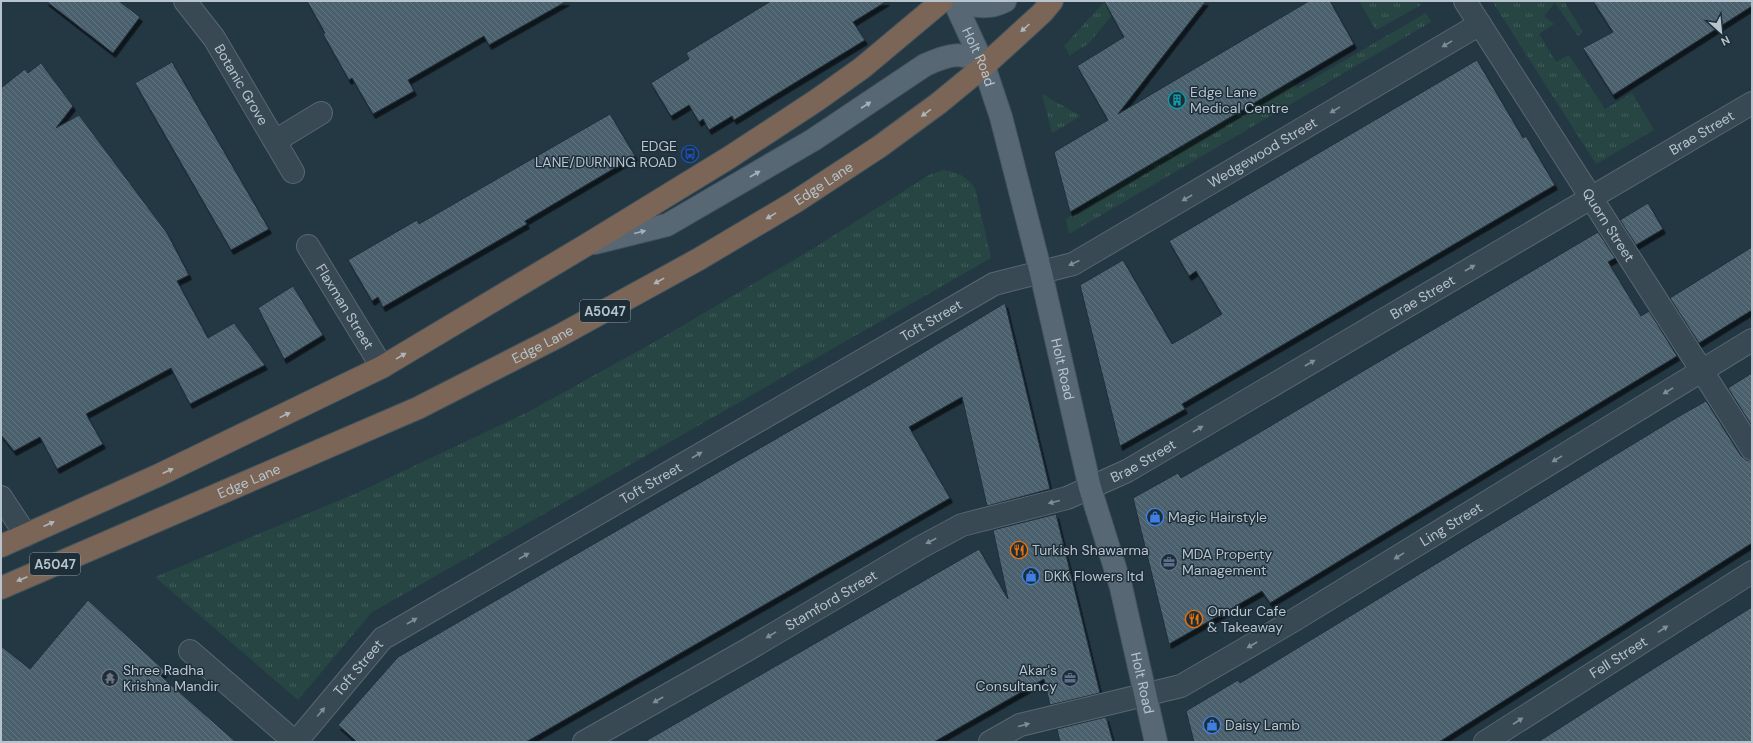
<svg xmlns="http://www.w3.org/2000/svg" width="1753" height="743" font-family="'DM Sans',sans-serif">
<defs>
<pattern id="grass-tufts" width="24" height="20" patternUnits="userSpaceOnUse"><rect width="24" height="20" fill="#274543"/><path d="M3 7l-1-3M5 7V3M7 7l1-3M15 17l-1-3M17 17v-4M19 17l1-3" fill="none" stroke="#445e5d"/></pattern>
<pattern id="building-back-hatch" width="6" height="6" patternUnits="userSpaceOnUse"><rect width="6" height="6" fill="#4b606d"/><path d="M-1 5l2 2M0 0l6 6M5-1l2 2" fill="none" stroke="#637581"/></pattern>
<filter id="shadow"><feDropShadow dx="2.5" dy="4.5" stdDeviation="0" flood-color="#0009"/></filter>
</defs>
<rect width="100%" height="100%" fill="#243844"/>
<path fill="url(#grass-tufts)" d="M1105,1h19l-36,43 -18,11 -6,-9z
M1359,1h59l3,4 -45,25z
M1492,1h72l19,31 -5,4 -23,-33 -11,13 10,8 -15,10 17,28 13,-7 36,54 27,-16 22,37 -58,34z
M1426,13l5,9 -362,212 -3,-15 32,-19 -2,-4 196,-116 5,8z
M1042,94l39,22 -29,17z
M943,170c16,3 22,5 32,18l16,70 -620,355 -73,87 -143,-123 202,-84 171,-81 137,-76 149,-88 115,-73z"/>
<path fill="url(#building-back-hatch)" stroke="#20303b" filter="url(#shadow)" d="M46,1h73l21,16 -27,36z
M307,1h260l-78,44 -5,-9 -76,44 6,11 -41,23 -21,-36 -3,2 -26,-46 2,-1z
M771,1h116l-34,21 12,18 -131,80 -2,-4 -23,14 -6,-11 -4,3 -10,-17 -18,11 -20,-33 38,-24 -3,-6z
M1104,1h102l-88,113 191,-113h21l24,43 -284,168 -16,-60 54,-32 -31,-54 47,-29z
M1593,1h159v5l-139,89 -30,-47 30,-16z
M1477,60l46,78 3,-2 29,49 -373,219 3,5 -65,37 -40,-161 43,-25 49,84 26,-15 24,-15 -26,-43 -7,5 -20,-35z
M172,62l97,167 -38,21 -96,-167z
M41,63l32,43 -17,22 23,-13 88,118 22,42 -12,6 31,57 26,-15 31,42 -75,39 -19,-36 -85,46 17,30 -46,25 -17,-32 -26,14 -13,-16v-347l24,-19 3,4z
M610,114l25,42 -110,65 2,3 -144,83 -5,-10 -6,4 -24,-41 69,-40 2,4z
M1648,203l15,26 -27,16 -16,-25z
M1598,232l17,26 -7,4 33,54 8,-5 28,45 -407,247 -8,-12 -93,53 -36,-146 45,-25 3,5 64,-37z
M1752,247v63l-53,33 -29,-45z
M293,286l30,49 -39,24 -26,-51z
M1005,303l45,186 -63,17 -25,-109 -53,30 41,71 -424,244h-169l-19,-17 60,-68 473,-273z
M1752,373v53l-24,-38z
M1706,401l35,55 5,4 6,1v82l-313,199h-245l-8,-31 52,-31 2,3 436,-265z
M1056,514l44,179 -50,12 -6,-26 -110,63h-290l335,-193 29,50 -15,-69z
M88,600l77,71 -4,5 75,66h-235v-96l29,23z
M1752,607v135h-214l83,-53z
M1106,717l7,25h-53l-3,-13z"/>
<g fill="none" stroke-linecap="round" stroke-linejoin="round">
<defs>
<g id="minor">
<path id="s1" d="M185,1l29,37 79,134"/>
<path id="s2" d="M1465,1l287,448"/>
<path d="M275,141l46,-28"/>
<path id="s3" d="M308,246l74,121"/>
<path d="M1,497l25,38"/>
<path d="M190,651l105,91"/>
<path id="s4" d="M296,742l87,-104 4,-2 607,-352 79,-20 407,-240"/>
<path id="s5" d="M584,742l163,-92 174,-103 41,-22 105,-27 60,-27 625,-368"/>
<path id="s6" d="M990,742l30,-17 161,-39 110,-64 461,-282"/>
<path id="s7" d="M1485,742l267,-170"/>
</g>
<g id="major">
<path id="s8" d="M954,1l30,65 17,51 40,156 49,215 31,99 35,155"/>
<path d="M961,1c14,7 31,7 44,0"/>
<path d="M594,243l73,-18 146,-85 112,-75c22,-10 39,-16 59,1"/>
</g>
<g id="highway">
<path d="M1,546l158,-71 223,-108 206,-123 142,-87 87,-57 45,-32 80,-67"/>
<path id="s9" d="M1,588l417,-180 141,-72 140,-77 96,-57 84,-55 60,-44 45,-37 58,-53 10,-12"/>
</g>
</defs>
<use href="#minor" stroke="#586771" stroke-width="24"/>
<use href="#major" stroke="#465560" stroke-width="24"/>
<use href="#highway" stroke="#44545e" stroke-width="24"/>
<use href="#minor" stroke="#394954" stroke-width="22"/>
<use href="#major" stroke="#576874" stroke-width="22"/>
<use href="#highway" stroke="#7a6556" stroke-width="22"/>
</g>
<defs><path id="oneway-solid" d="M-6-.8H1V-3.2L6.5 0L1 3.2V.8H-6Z"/></defs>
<g fill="#aeb6bb">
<use href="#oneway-solid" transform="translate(1025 28) rotate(138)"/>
<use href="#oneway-solid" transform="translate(926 113) rotate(144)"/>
<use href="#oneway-solid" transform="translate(771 216) rotate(149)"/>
<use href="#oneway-solid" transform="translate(659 281) rotate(151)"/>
<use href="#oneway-solid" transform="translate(401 356) rotate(-31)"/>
<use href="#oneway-solid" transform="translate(285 415) rotate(-26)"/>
<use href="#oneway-solid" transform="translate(168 471) rotate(-25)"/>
<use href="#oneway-solid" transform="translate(49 524) rotate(-24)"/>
<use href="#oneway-solid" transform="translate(22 579) rotate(157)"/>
</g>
<g fill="#7e8d97">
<use href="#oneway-solid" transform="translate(1447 44) rotate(149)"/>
<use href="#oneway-solid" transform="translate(1335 110) rotate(149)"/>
<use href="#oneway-solid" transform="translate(1187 198) rotate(150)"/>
<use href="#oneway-solid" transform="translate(1074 263) rotate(156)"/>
<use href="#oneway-solid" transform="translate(1470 268) rotate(-30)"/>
<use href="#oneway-solid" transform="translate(1310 363) rotate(-30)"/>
<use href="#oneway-solid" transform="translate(1668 391) rotate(149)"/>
<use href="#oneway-solid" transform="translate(1198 429) rotate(-30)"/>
<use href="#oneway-solid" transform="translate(697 455) rotate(-30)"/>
<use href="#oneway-solid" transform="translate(1557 459) rotate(149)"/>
<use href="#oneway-solid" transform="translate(1054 502) rotate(166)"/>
<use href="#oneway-solid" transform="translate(931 541) rotate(152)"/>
<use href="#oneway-solid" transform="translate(524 556) rotate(-30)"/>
<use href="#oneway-solid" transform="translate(1399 556) rotate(148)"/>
<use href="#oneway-solid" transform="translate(412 621) rotate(-30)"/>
<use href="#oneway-solid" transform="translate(1663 629) rotate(-33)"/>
<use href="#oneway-solid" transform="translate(771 635) rotate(149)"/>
<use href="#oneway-solid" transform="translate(1252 645) rotate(150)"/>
<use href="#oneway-solid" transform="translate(658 700) rotate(150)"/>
<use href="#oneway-solid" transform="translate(321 712) rotate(-50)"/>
<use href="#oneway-solid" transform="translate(1518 721) rotate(-33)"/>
<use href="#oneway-solid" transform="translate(1024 725) rotate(-15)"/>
</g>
<g fill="#a4b2bb">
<use href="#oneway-solid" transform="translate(866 105) rotate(-33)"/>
<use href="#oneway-solid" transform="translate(755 174) rotate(-30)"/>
<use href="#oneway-solid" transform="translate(640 232) rotate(-14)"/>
</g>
<defs>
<symbol id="building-ring" viewBox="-11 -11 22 22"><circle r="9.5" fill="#1e2e39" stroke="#0f9aa8" stroke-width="1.5"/><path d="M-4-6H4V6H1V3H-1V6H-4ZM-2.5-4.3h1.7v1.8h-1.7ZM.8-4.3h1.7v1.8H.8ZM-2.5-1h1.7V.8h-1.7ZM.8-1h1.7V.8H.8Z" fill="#0f9aa8"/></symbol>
<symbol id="bus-ring" viewBox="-11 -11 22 22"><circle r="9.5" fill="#1e2e39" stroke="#1a4fb4" stroke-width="1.5"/><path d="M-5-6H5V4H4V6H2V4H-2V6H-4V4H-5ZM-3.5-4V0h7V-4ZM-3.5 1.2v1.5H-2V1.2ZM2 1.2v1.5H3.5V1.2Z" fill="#1a4fb4"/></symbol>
<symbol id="shop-ring" viewBox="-11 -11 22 22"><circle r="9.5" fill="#1e2e39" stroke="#3f7fe0" stroke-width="1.5"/><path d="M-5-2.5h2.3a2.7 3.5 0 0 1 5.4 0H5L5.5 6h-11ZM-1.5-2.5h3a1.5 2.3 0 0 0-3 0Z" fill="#3f7fe0"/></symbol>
<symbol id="restaurant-ring" viewBox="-11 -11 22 22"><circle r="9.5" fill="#1e2e39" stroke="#e8710a" stroke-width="1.5"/><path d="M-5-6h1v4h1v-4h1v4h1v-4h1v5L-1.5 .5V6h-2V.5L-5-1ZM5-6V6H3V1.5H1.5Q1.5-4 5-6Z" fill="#e8710a"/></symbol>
<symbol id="office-ring" viewBox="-11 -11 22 22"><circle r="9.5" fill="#1e2e39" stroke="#5c6f8a" stroke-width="1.5"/><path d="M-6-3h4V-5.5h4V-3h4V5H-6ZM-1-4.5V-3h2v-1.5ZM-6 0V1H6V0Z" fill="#5c6f8a"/></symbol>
<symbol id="temple-ring" viewBox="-11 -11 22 22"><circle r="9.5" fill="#1e2e39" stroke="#6b7280" stroke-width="1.5"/><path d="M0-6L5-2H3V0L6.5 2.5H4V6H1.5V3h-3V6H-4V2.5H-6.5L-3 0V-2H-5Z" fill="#6b7280"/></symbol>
</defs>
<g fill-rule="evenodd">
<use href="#building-ring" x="1167" y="90" width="20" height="20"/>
<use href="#bus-ring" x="680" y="144" width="20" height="20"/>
<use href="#shop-ring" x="1145" y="507" width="20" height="20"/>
<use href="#restaurant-ring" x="1009" y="540" width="20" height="20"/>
<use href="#office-ring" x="1159" y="552" width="20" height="20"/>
<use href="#shop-ring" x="1021" y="566" width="20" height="20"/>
<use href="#restaurant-ring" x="1184" y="609" width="20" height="20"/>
<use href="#temple-ring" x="100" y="668" width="20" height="20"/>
<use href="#office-ring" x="1060" y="668" width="20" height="20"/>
<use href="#shop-ring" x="1202" y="715" width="20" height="20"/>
</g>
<g text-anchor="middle" stroke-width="3" stroke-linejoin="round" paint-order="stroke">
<g fill="#1e2e39" stroke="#8997a1" stroke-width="1">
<rect x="580" y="300" width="50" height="22" rx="3"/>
<rect x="30" y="553" width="50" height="22" rx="3"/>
</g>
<g font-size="13" font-weight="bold" fill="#b7c4cd">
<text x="605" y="316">A5047</text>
<text x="55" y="569">A5047</text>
</g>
<g font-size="14" fill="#b7c4cd" stroke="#1e2e39">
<text dy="5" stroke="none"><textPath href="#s8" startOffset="61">Holt Road</textPath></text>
<text dy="5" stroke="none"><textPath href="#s1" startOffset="101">Botanic Grove</textPath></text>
<text dy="5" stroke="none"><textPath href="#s5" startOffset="1277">Brae Street</textPath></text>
<text dy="5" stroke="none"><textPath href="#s4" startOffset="1143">Wedgewood Street</textPath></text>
<text dy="5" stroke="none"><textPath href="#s9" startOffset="918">Edge Lane</textPath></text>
<text dy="5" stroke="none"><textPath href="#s2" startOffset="266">Quorn Street</textPath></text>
<text dy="5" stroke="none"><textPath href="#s5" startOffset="953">Brae Street</textPath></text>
<text dy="5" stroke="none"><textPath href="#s3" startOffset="71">Flaxman Street</textPath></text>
<text dy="5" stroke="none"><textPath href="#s4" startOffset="769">Toft Street</textPath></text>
<text dy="5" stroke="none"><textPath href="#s9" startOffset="594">Edge Lane</textPath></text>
<text dy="5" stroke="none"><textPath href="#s8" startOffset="385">Holt Road</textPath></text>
<text dy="5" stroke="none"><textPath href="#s5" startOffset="629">Brae Street</textPath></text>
<text dy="5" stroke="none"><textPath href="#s9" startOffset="270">Edge Lane</textPath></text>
<text dy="5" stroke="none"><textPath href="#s4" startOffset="445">Toft Street</textPath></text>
<text dy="5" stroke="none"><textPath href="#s6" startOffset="515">Ling Street</textPath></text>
<text dy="5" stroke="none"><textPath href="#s5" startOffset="285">Stamford Street</textPath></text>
<text dy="5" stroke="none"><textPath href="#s7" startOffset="158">Fell Street</textPath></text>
<text dy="5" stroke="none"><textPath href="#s4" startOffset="97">Toft Street</textPath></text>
<text dy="5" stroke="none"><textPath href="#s8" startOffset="709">Holt Road</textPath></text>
</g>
<g font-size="14" fill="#b7c4cd" stroke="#1e2e39" text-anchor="start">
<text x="1190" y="97">Edge Lane<tspan x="1190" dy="16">Medical Centre</tspan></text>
<text x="677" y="151" text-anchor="end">EDGE<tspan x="677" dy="16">LANE/DURNING ROAD</tspan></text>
<text x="1168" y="522">Magic Hairstyle</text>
<text x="1032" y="555">Turkish Shawarma</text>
<text x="1182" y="559">MDA Property<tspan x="1182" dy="16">Management</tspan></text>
<text x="1044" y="581">DKK Flowers ltd</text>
<text x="1207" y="616">Omdur Cafe<tspan x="1207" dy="16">&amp; Takeaway</tspan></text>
<text x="123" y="675">Shree Radha<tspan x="123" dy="16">Krishna Mandir</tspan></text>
<text x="1057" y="675" text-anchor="end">Akar's<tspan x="1057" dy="16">Consultancy</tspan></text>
<text x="1225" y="730">Daisy Lamb</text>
</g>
</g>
<rect width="1753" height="743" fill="none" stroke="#b7c4cd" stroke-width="4"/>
<g transform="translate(1721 32) rotate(153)" stroke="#1e2e39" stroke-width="3" paint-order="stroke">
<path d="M0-3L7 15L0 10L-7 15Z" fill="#b7c4cd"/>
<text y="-6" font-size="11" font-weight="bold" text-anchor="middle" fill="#b7c4cd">N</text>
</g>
</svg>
